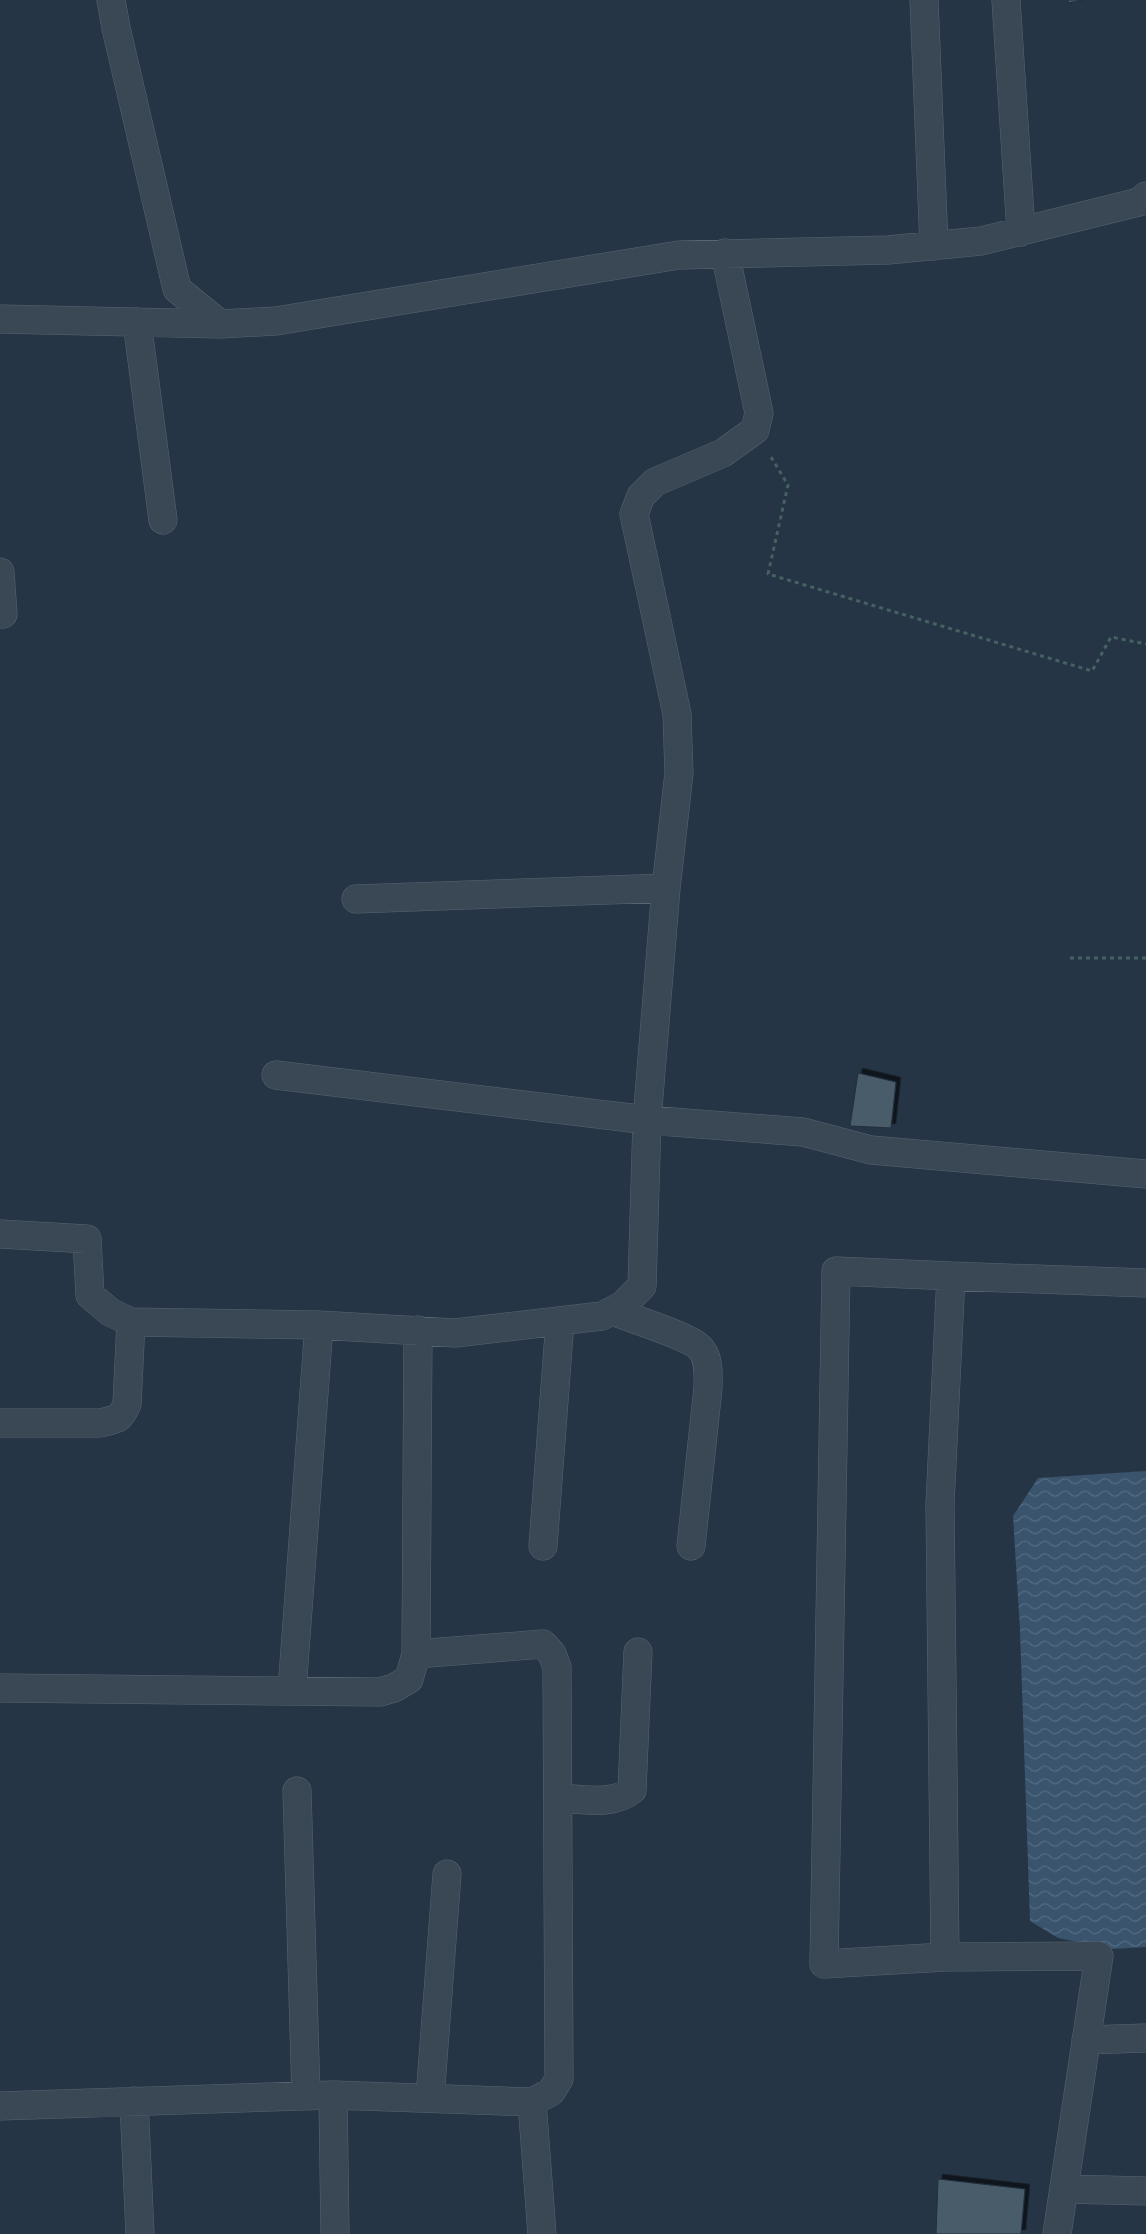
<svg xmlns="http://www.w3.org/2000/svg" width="1146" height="2234" font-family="Karla,sans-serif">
<defs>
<pattern id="water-waves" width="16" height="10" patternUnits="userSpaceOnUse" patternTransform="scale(1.25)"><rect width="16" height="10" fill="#3a546e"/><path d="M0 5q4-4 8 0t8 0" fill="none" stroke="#546b82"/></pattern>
<filter id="shadow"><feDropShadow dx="4.5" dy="-4.5" stdDeviation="0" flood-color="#0009"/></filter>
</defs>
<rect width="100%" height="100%" fill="#263545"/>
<path fill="url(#water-waves)" d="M1146,1471v476l-34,2 -54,-11 -28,-17 -10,-291 -7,-114 25,-38z"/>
<path fill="#495b6b" stroke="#212e3b" filter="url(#shadow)" d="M1068,0h16l-16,3z
M858,1073l38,9 -5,46 -41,-2z
M938,2179l87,10 -4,45h-85z"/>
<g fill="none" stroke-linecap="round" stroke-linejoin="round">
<defs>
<path id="minor" d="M111,0l5,28 61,261 43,35 56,-3 403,-66 209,-5 93,-9 158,-39 7,-6
M924,0l10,246
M1006,0l15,232
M0,319l220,5
M137,322l26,198
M0,572l3,42
M356,899l310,-11
M276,1075l371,45 19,-232 13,-115 -2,-59 -43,-200 7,-18 14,-14 68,-29 32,-23 4,-17 -34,-160
M0,1234l87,5 3,56 20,17 21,10 188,3 136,8 147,-17 21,-11 19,-19 5,-166 156,12 68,18 275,24
M612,1311c18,7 76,25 87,36 11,10 9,28 9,41l-17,158
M0,1423h100c17,-4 20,-3 27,-19l4,-82
M543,1546l17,-225
M416,1654l2,-324
M0,1688l380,4 14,-4 15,-9 7,-25 127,-10 9,10 5,13 2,412 -8,13 -19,10
M292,1690l27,-365
M297,1791l9,305
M558,1798c24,1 55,8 74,-8l6,-138
M945,1957l-121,7 12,-693 115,5
M1086,2040l60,-2
M430,2098l17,-224
M134,2101l6,133
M0,2106l333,-11
M1064,2189l82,2
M335,2234l-2,-139 199,7 10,132
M1057,2234l42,-278 -154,1 -5,-453 11,-228 195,7"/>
</defs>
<use href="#minor" stroke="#596571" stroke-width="29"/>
<path stroke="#466161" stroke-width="3" stroke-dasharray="4 4" stroke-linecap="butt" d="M771,457l17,28 -20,89 324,97 19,-34 35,7
M1070,958h76"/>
<use href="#minor" stroke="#3a4754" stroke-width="28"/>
</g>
</svg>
